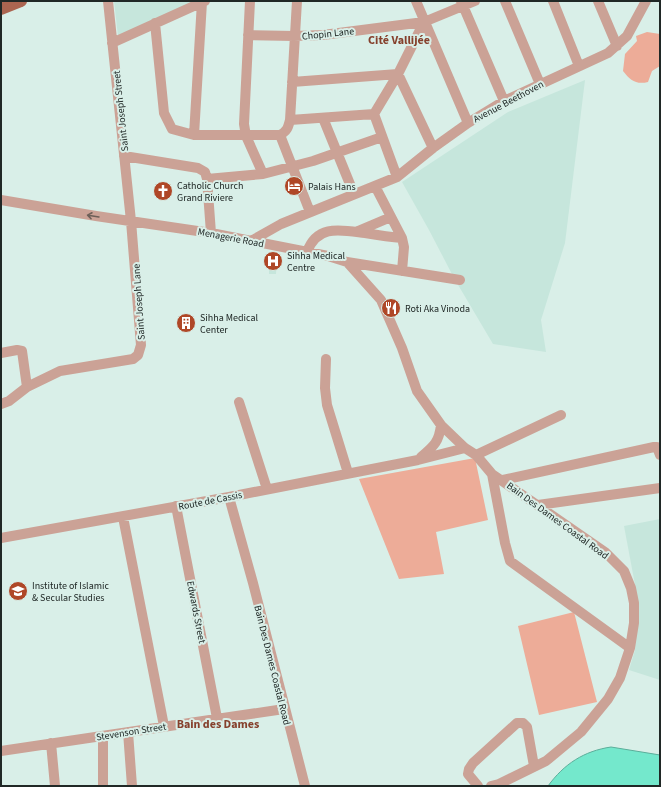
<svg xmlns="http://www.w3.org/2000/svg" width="661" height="787" font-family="'Source Sans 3',sans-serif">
<rect width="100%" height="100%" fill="#d9efe8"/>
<path fill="#c6e6dc" d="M114,1h87l-83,35z
M585,80l-20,163 -24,77 5,32 -53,-8 -39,-66 -25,-48 -27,-48 106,-70z
M269,256h8l-1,18h-7z
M660,519v161l-31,-10 6,-20 1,-60 -12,-64z"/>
<path fill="#edac98" d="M647,32l13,2v32l-8,5 -4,11c-12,3 -18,-2 -25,-11l2,-17 12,-13 -1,-5z
M475,458l13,62 -52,12 8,42 -45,5 -40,-100z
M574,612l23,90 -58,13 -21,-89z"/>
<path fill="#74e8cc" stroke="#5bae9a" d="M611,747l49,8v31h-112c16,-22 36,-35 63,-39z"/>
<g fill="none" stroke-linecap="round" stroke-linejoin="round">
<path stroke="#cba296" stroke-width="10" d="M250,1l-6,123 2,12 17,38
M416,1l52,122
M461,1l43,100
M505,1l35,83
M553,1l26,65
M598,1l19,45
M155,23l9,90 8,16 22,6h86c7,-4 8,-7 10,-15l7,-119
M248,35l46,1 29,-1 101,-13 51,-21
M112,43l93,-42
M292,82l106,-8 35,74
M374,114l24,-40 26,-52
M374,114l23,63
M323,118l31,76
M290,120l84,-6
M194,135l8,-133
M280,135l30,77
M124,156l74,12 7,4 2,7 4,54
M207,179l56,-5 50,-13 69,-24
M375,186l27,52 2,9 -2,24
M1,200l95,16 115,17 117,23 19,6 113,18
M358,231l33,-14
M251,241l30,-17 116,-47 36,-29 35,-25 36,-22 104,-48 19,-17 19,-35
M307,252c10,-28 34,-22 58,-19 12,2 25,4 37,5
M347,262l34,38 21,48 15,43 24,34 24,23 11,7 16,19 113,78 19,19 7,17 3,15v20l-4,25 -10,30 -12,21 -27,33 -35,29 -47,23 -8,2
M1,353l16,-3 5,1 5,36
M326,359l-1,29 2,17 21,68
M239,402l28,87
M1,404l8,-3 18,-14 33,-16 73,-12 5,-4 3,-10 -10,-124 -23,-220
M476,455l85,-40
M421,457c13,-11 18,-15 20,-32
M492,474l13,69 5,18 120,87
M503,480l151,-33h3l3,8
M229,497l24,86 52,203
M538,505l122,-17
M176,506l41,212
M123,517l41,209
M1,538l228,-41 189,-37 47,-12
M128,732l4,54
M51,743l4,43
M1,751l283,-42
M103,786v-50
M478,786l-10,-12 1,-5 4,-6 44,-40h6l4,4 7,39"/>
<path stroke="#ab6550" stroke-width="12" d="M1,9l20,-8"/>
</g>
<defs><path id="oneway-shaft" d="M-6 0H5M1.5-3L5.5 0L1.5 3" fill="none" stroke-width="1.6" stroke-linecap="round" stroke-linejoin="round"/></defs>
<use stroke="#6d5f58" href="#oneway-shaft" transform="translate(93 216) rotate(-171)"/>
<defs>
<symbol id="hotel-disc" viewBox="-11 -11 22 22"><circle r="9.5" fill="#af4727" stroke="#d9efe8"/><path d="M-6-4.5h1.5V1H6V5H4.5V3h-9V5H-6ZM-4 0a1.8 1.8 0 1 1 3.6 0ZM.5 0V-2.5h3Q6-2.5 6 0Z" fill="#fff"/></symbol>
<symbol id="church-disc" viewBox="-11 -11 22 22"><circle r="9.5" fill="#af4727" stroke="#d9efe8"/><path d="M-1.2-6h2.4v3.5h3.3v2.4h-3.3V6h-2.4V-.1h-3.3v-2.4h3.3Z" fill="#fff"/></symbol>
<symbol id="hospital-disc" viewBox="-11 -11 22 22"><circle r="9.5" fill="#af4727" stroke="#d9efe8"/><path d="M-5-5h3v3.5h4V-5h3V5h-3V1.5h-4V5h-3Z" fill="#fff"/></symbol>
<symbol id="restaurant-disc" viewBox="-11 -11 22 22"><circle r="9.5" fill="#af4727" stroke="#d9efe8"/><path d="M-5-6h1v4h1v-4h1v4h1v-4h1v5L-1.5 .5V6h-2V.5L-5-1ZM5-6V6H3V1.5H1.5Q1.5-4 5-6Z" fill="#fff"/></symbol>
<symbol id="building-disc" viewBox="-11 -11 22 22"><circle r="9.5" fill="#af4727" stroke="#d9efe8"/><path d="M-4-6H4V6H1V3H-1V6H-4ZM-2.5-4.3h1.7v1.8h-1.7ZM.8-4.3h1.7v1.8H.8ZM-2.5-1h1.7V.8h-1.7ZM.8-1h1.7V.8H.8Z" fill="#fff"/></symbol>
<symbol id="school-disc" viewBox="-11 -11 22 22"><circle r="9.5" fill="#af4727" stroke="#d9efe8"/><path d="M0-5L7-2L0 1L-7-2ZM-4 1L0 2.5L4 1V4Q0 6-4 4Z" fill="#fff"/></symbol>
</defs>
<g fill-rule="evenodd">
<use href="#hotel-disc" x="283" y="175" width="22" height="22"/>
<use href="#church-disc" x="152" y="180" width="22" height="22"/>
<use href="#hospital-disc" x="262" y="250" width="22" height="22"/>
<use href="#restaurant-disc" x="380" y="297" width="22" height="22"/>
<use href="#building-disc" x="175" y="312" width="22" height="22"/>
<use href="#school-disc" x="7" y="580" width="22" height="22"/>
</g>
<g text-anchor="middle" stroke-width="4" stroke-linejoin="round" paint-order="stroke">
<g font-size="10" fill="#202826" stroke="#d9efe8">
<text transform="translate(328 33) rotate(-6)" y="4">Chopin Lane</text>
<text transform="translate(508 101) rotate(-28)" y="4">Avenue Beethoven</text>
<text transform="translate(120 111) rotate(-96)" y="4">Saint Joseph Street</text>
<text transform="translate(231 237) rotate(11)" y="4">Menagerie Road</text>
<text transform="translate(138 302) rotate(-94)" y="4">Saint Joseph Lane</text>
<text transform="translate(210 500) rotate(-11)" y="4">Route de Cassis</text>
<text transform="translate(558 520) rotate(36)" y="4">Bain Des Dames Coastal Road</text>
<text transform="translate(197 612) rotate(79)" y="4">Edwards Street</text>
<text transform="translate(273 665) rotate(76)" y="4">Bain Des Dames Coastal Road</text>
<text transform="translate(131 731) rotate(-9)" y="4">Stevenson Street</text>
</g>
<g font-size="10" fill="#202826" stroke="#d9efe8" text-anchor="start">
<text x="177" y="189">Catholic Church<tspan x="177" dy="12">Grand Riviere</tspan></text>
<text x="308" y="190">Palais Hans</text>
<text x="287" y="259">Sihha Medical<tspan x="287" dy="12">Centre</tspan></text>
<text x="405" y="312">Roti Aka Vinoda</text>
<text x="200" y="321">Sihha Medical<tspan x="200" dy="12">Center</tspan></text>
<text x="32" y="589">Institute of Islamic<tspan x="32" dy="12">&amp; Secular Studies</tspan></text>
</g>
<g font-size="12" font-weight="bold" fill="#85402c" stroke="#d9efe8">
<text x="399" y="44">Cité Vallijée</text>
<text x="218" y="728">Bain des Dames</text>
</g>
</g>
<rect width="661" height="787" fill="none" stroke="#202826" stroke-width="4"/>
</svg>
